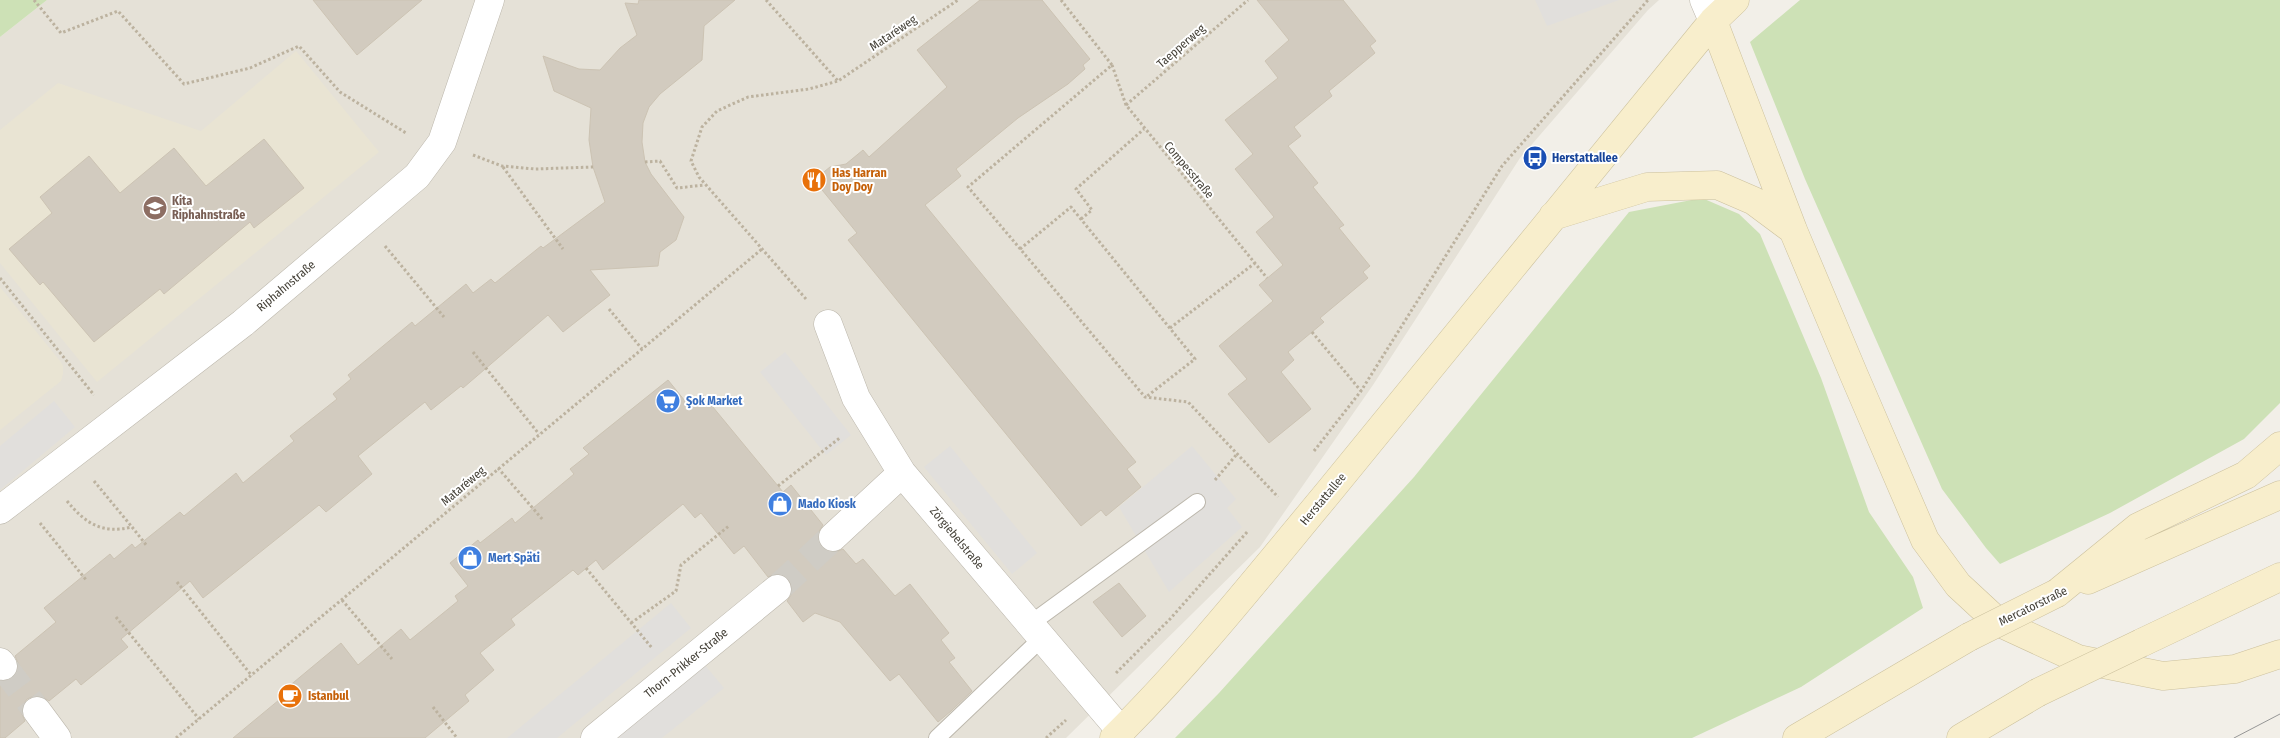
<svg xmlns="http://www.w3.org/2000/svg" width="2280" height="738" font-family="'Fira Sans Condensed',sans-serif">
<rect width="100%" height="100%" fill="#f2efe8"/>
<path fill="#e5e1d7" d="M47,0h1612l-11,10 -128,148 -147,227 -113,162 -194,191h-1066v-701z"/>
<path fill="#e9e4d3" d="M296,51l83,101 -282,230 -97,-119v-133l58,-47 143,48z
M0,287l60,74 3,5v8l-2,7 -61,49z"/>
<path fill="#cde1b6" d="M0,0h47l-47,37z
M1800,0h480v403l-36,36 -134,74 -110,51 -14,-16 -44,-59 -137,-310 -55,-137z
M1702,198l37,16 21,20 61,144 48,134 44,65 10,31 -122,79 -109,51h-517l44,-45 195,-216 215,-265z"/>
<path fill="#e1dfdc" d="M1535,0h84l-72,26z
M785,352l66,83 -25,20 -66,-83z
M54,401l21,26 -75,63v-44z
M950,446l87,107 -25,21 -88,-107z
M1192,446l44,53 -9,9 15,19 -73,65 -50,-85z
M671,603l20,25 -134,110h-50z
M704,664l20,24 -62,50h-48z"/>
<path fill="#d2cbbf" stroke="#ccc3b3" d="M313,0h109l-65,55z
M639,0h96l-31,26 -2,34 -42,34 -11,13 -6,16 -1,19 3,20 6,12 33,43 -8,23 -16,12 -2,14 -68,4 20,25 -47,37 -15,-17 -85,73 -2,-2 -30,24 -6,-8 -67,54 14,18 -46,38 -7,-7 -116,93 -13,-17 -69,58 7,8 -47,38 -5,-6 -27,22 -6,-4 -7,-2 -9,4 -4,6 -2,7 4,9 -20,17h-5v-57h5l8,-3 4,-5 2,-8 -4,-9 41,-34 -12,-14 66,-54 4,5 18,-15 3,4 45,-36 4,4 52,-43 7,10 51,-42 -4,-5 47,-37 -4,-5 18,-15 -3,-4 64,-53 3,4 51,-42 7,9 18,-14 4,4 46,-37 2,2 62,-46 -12,-35 -4,-27 2,-32 -37,-17 -11,-35 36,13 21,1 20,-22 17,-13 -12,-32 13,1z
M980,0h62l48,59 -7,6 2,4 -17,15 -50,34 -62,51 5,7 -36,29 211,257 -9,7 14,18 -35,29 -5,-6 -20,16 -233,-286 9,-7 -43,-53 16,-13 16,-3 17,-14 6,7 78,-70 -30,-37z
M1257,0h86l33,41 -6,5 5,7 -46,38 3,5 -38,31 7,9 -13,10 30,37 -5,4 31,38 -5,3 31,38 -7,6 5,6 -48,40 4,4 -36,30 6,8 -13,12 30,37 -42,34 -41,-49 19,-15 -28,-33 54,-45 -14,-16 24,-20 -27,-33 18,-15 -39,-48 18,-15 -28,-34 53,-42 -13,-17 24,-21z
M264,139l40,49 -50,40 -4,-6 -86,72 -4,-5 -66,53 -51,-60 -3,3 -31,-36 43,-36 -12,-16 49,-41 31,37 54,-45 32,38z
M668,380l21,26 14,-11 80,97 8,-7 32,40 -5,8v8l4,7 7,4h7l7,-3 13,15 7,-5 32,37 15,-12 39,49 -8,7 14,18 -6,4 23,29 -21,20 -13,11 -39,-48 -9,7 -50,-59 -25,-9 -12,9 -16,-21 4,-6 1,-8 -3,-8 -7,-5h-7l-7,3 -24,-31 -10,8 -33,-41 -6,5 -12,-14 -80,66 -7,-10 -18,15 -5,-5 -62,49 4,6 -35,28 14,17 -29,25 4,6 -44,37h-192l52,-43 -3,-3 59,-49 17,22 43,-36 9,11 48,-39 -3,-5 13,-10 -18,-23 28,-23 2,3 32,-25 3,5 59,-49 -4,-5 19,-15 -6,-6z
M1119,583l27,33 -24,21 -29,-35z"/>
<g fill="none" stroke-linecap="round" stroke-linejoin="round">
<path stroke="#cfccc5" stroke-width="28" stroke-dasharray="28 14" stroke-linecap="butt" d="M777,589l56,-52
M3,666l34,45"/>
<defs>
<path id="lane" d="M1030,624l167,-122
M937,738l105,-100"/>
<path id="street" d="M1704,0l9,21
M828,324l28,74 46,75 219,258
M0,510l243,-187 174,-147 25,-34 48,-142
M833,537l69,-64
M0,662l3,4
M37,711l20,27
M595,738l182,-149"/>
<path id="secondary" d="M1713,21l80,209 61,145 71,165 33,45 40,37 80,37 85,17 72,-7 45,-15
M1553,216l94,-29 70,-2 37,16 39,29
M2088,580l192,-85
M2057,593l81,-66 108,-52 34,-29
M2141,643l139,-66
M1114,738c77,-76 144,-161 213,-244 130,-157 256,-316 386,-473l22,-21
M1797,738l172,-101
M1961,738l76,-45"/>
</defs>
<use href="#lane" stroke="#bcb7ac" stroke-width="18"/>
<use href="#street" stroke="#bcb7ac" stroke-width="29"/>
<use href="#secondary" stroke="#ccc19d" stroke-width="29"/>
<path stroke="#bcb29f" stroke-width="3" stroke-dasharray="2.5 2.5" stroke-linecap="butt" d="M34,0l27,33 57,-22 66,73 66,-16 49,-22 41,46 66,41
M766,0l72,81
M1061,0l51,65 -144,122 177,210 43,5 90,95
M1112,65l14,40 141,173
M1126,105l122,-105
M473,155l29,11 33,3 58,-2
M645,162l15,-1 17,27 28,-3
M503,167l60,82
M1081,219l11,-9 -16,-21 68,-60
M385,246l59,71
M1020,249l51,-42 124,152 -49,38
M0,278l94,117
M806,299l-107,-122 -8,-16 11,-34 15,-16 31,-14 61,-8 29,-8 120,-81
M609,309l33,40
M1170,328l85,-65
M1312,332l49,59
M473,352l66,82
M1314,451l47,-60 141,-225 146,-166
M498,468l45,52
M1215,480l22,-26
M94,481l38,46
M778,486l63,-49
M67,501c19,23 35,33 65,26l15,19
M40,523l47,58
M586,568l66,80
M177,582l75,94
M342,600l50,59
M116,617l83,102
M631,623l45,-32 5,-26 49,-40
M1116,673l54,-54 78,-88
M433,707l24,31
M176,738l586,-489
M1046,738l20,-18"/>
<use href="#lane" stroke="#fff" stroke-width="16"/>
<use href="#street" stroke="#fff" stroke-width="28"/>
<use href="#secondary" stroke="#f8eecc" stroke-width="28"/>
<path stroke="#969696" stroke-width="1" d="M2234,738l46,-24"/>
<defs>
<path id="secondary-bridge" d="M1969,637l88,-44
M2037,693l104,-50"/>
</defs>
<use href="#secondary-bridge" stroke="#ccc19d" stroke-width="29" stroke-linecap="butt"/>
<use href="#secondary-bridge" stroke="#f8eecc" stroke-width="28"/>
</g>
<defs>
<symbol id="bus-disc" viewBox="-11 -11 22 22"><circle r="9.5" fill="#1a4fb4" stroke="#fff"/><path d="M-5-6H5V4H4V6H2V4H-2V6H-4V4H-5ZM-3.5-4V0h7V-4ZM-3.5 1.2v1.5H-2V1.2ZM2 1.2v1.5H3.5V1.2Z" fill="#fff"/></symbol>
<symbol id="restaurant-disc" viewBox="-11 -11 22 22"><circle r="9.5" fill="#e8710a" stroke="#fff"/><path d="M-5-6h1v4h1v-4h1v4h1v-4h1v5L-1.5 .5V6h-2V.5L-5-1ZM5-6V6H3V1.5H1.5Q1.5-4 5-6Z" fill="#fff"/></symbol>
<symbol id="school-disc" viewBox="-11 -11 22 22"><circle r="9.5" fill="#8d6e63" stroke="#fff"/><path d="M0-5L7-2L0 1L-7-2ZM-4 1L0 2.5L4 1V4Q0 6-4 4Z" fill="#fff"/></symbol>
<symbol id="supermarket-disc" viewBox="-11 -11 22 22"><circle r="9.5" fill="#3f7fe0" stroke="#fff"/><path d="M-6-5.5h2.5l.6 2H6L4.5 2H-2.5L-4.4-4H-6ZM-1.5 3.2a1.3 1.3 0 1 0 .1 0ZM3 3.2a1.3 1.3 0 1 0 .1 0Z" fill="#fff"/></symbol>
<symbol id="shop-disc" viewBox="-11 -11 22 22"><circle r="9.5" fill="#3f7fe0" stroke="#fff"/><path d="M-5-2.5h2.3a2.7 3.5 0 0 1 5.4 0H5L5.5 6h-11ZM-1.5-2.5h3a1.5 2.3 0 0 0-3 0Z" fill="#fff"/></symbol>
<symbol id="cafe-disc" viewBox="-11 -11 22 22"><circle r="9.5" fill="#e8710a" stroke="#fff"/><path d="M-5.5-4.5H6V0H3Q3 3.5 0 3.5H-2.5Q-5.5 3.5-5.5 0ZM3-3.2v2h1.7v-2ZM-6 4.5H4V6H-6Z" fill="#fff"/></symbol>
</defs>
<g fill-rule="evenodd">
<use href="#bus-disc" x="1521" y="144" width="28" height="28"/>
<use href="#restaurant-disc" x="800" y="166" width="28" height="28"/>
<use href="#school-disc" x="141" y="194" width="28" height="28"/>
<use href="#supermarket-disc" x="654" y="387" width="28" height="28"/>
<use href="#shop-disc" x="766" y="490" width="28" height="28"/>
<use href="#shop-disc" x="456" y="544" width="28" height="28"/>
<use href="#cafe-disc" x="276" y="682" width="28" height="28"/>
</g>
<g text-anchor="middle" stroke-width="4" stroke-linejoin="round" paint-order="stroke">
<g font-size="12" fill="#444037" stroke="#fff">
<text transform="translate(893 33) rotate(-34)" y="4">Mataréweg</text>
<text transform="translate(1181 46) rotate(-41)" y="4">Taepperweg</text>
<text transform="translate(1189 170) rotate(50)" y="4">Compesstraße</text>
<text transform="translate(286 286) rotate(-40)" y="4">Riphahnstraße</text>
<text transform="translate(463 486) rotate(-40)" y="4">Mataréweg</text>
<text transform="translate(1323 499) rotate(-50)" y="4">Herstattallee</text>
<text transform="translate(957 538) rotate(50)" y="4">Zörgiebelstraße</text>
<text transform="translate(2033 606) rotate(-26)" y="4">Mercatorstraße</text>
<text transform="translate(686 663) rotate(-39)" y="4">Thorn-Prikker-Straße</text>
</g>
<g font-size="12" font-weight="bold" fill="#164399" stroke="#fff" text-anchor="start">
<text x="1552" y="162">Herstattallee</text>
</g>
<g font-size="12" font-weight="bold" fill="#c56008" stroke="#fff" text-anchor="start">
<text x="832" y="177">Has Harran<tspan x="832" dy="14">Doy Doy</tspan></text>
<text x="308" y="700">Istanbul</text>
</g>
<g font-size="12" font-weight="bold" fill="#785e54" stroke="#fff" text-anchor="start">
<text x="172" y="205">Kita<tspan x="172" dy="14">Riphahnstraße</tspan></text>
</g>
<g font-size="12" font-weight="bold" fill="#366cbe" stroke="#fff" text-anchor="start">
<text x="686" y="405">Şok Market</text>
<text x="798" y="508">Mado Kiosk</text>
<text x="488" y="562">Mert Späti</text>
</g>
</g>
</svg>
